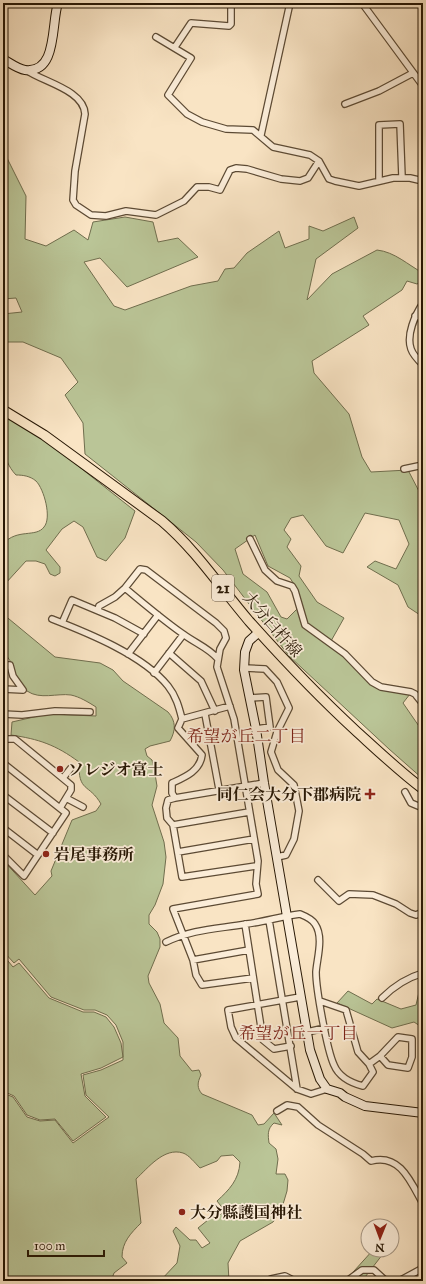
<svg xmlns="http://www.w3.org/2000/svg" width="426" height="1284" font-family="'IM FELL Great Primer','Noto Serif JP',serif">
<rect width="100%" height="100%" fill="#f9e4c4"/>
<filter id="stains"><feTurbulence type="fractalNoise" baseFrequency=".005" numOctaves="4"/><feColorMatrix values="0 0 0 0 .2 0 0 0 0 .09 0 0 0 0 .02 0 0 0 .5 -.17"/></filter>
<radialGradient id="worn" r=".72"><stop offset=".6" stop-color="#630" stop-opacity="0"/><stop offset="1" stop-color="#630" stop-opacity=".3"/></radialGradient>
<path fill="#bac597" stroke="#706e4e" d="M3,150l23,46 -1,43 21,7 28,-16 14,10 5,-18 32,-5 28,5 5,20 20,-4 20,19 -71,30 -27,-29 -16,4 30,44 11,4 66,-24 27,-5 7,-12 9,-1 13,-15 32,-22 6,17 24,-9v-13l14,5 31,-14 4,11 -42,31 -9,41 25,-26 45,-24c18,2 31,15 46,23v8l-6,3 -10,-3 -5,9 -39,26 6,9 -57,36 2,12 35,41 13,43 9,15 37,-2 15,29v118l-15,-10 -10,-22 -31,-18 8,-6 21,8 13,-25 -10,-24 -34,-7 -22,40 -17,-7 -23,-31 -12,3 -7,12 7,9 -4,8 14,19 -2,10 18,26 27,16 -13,23 -25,-18 -9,-34 -7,-11 -22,-12 -13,-31 -20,14 8,25 24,18 14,25 6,2 11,-11 7,19 39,28 38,34 28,5 -7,9 20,29v47l-34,-30 -100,-93 -66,-86 -27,-28 -111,-88 -2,-31 -18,-28 13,-13 -17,-24 -38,-16h-20v-28l19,-2 -6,-14 -13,1z
M3,416l20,9 16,10 96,76 -10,27 -19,23 -9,-4 -14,-30 -9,-6 -12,8 -16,21 14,17v6l-5,3 -5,-2 -5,-10 -9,-3h-10l-21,23 -2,-1v-39c14,-16 33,-6 41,-17 8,-9 0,-38 -8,-46 -6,-5 -13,-6 -20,-6 -16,-17 -13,-38 -13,-59z
M3,614l52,43 45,6 13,7 10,11 45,31c8,9 8,18 2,29l-20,5 -5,3 2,7 5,4 3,14 2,12 -5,19 12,37 2,15 -3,27 -8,21 -6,10v9l8,8 3,7v8l-12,29 1,7 11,21 4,19 14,15 2,18 12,15 7,-1 2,5c-4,8 -4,13 1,19l43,18 7,3 6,10 6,-1 10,-11 8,12 -8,-2c-7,6 -6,12 -5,20l7,6 2,10 -2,15h9l3,6 -1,11 -6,20 -8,11 -33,19 -12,22 1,18h-69l17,-18 3,-17 -7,-15 3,-4 14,13h6l6,8 8,-5 -12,-15 15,-12 3,2 9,-7 -8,-10c12,-11 22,-21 23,-39l-7,-7 -12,1 -4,5 -17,7c-5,-5 -11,-13 -17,-15 -19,-6 -35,15 -47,26l5,44c-10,10 -19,19 -19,34l5,6 -13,10 -3,8h-108v-188l10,4 14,20 13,4 15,-1 18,23 36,-26 -23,-22 -3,-20 18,-5 22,-10v-18l-7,-17 -9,-10 -12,-5h-11l-33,-13 -32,-38 -5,4 -11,-12v-91l32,35 17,-19 -1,-5 21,-51 24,-9 5,-7c-12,-21 -23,-11 -22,-42 -23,-17 -40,-23 -68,-27l1,-13 35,-8 49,2v-9c-8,-5 -16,-10 -25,-12 -14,-2 -31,5 -44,-4 -14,-9 -11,-30 -24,-38z
M3,955l10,12 6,-4 30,35 34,14h11l12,5 8,10 7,16 2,14 -22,11 -20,6 4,22 21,21 -33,24 -18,-22 -15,1 -13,-5 -13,-19 -11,-5z
M348,991l24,13 5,-5 24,10 15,-4 3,-13 4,1v35l-9,-6 -22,6 -55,-25z
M373,1250h13l-24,31h-17z"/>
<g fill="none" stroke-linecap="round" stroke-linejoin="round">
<defs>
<path id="street" d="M362,3l61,83
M156,37l35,21 -23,37 19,19 15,8 24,7 27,1 20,17 37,8 9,6 10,18 6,2 24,5 34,-8h17l13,3
M175,47l16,-24 38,3 2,-2v-21
M26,70c17,12 58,20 59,44l-10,57 -2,29 3,5 15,10 15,1 20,-5 30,4 28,-14 13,-14h12l11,3 10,-20 6,-2 11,1 34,10 19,2 8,-3 11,-17
M345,104l34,-13 34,-18
M261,135l29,-132
M379,181v-56l21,-1 2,53
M423,303c-8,12 -17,32 -12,46 2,6 8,12 12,16
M415,316l8,1
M404,469l19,-4
M250,539l15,31 12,11 15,5 3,5 10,34 40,29 27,28 9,5 30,5 4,2 8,10
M125,588c19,16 38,32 58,46 12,9 26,14 35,25
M98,610l1,-4 16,-9 10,-9 15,-19 6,1 70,53 8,8 2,7 -6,11 -3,18 17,52 24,142 -2,23 2,10 -85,15 20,51 3,15 6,10 51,-7
M52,619c36,14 91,36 116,67 8,10 11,21 14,33
M62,623l10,-23 43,18 29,16
M169,653l32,28 14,30
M128,654l30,-39
M3,665h7l3,11 10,14 -20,-1
M244,668l21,1 12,13 12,26 -12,24 -6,20 7,18 16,15 5,26 -5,28 -8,16 -9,2
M154,673l29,-38
M250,698l16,-1 4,30 -14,2
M3,714l19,1 33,-4 35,1
M205,714l14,75
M3,739h12l56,46v5l-11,18
M3,763l63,50 -42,63 -21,-21
M63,778l8,-10
M405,792l6,11 12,5
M3,795l50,38
M66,798l17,9
M175,798l-3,-5v-10c13,-6 28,-12 30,-28l-24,-27 4,-9 48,-13
M173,825l76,-13
M3,828l35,27
M178,852l76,-13
M256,866l-74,11 -9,-52 -6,-7 -1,-10 2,-8 7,-2 89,-15
M318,880l21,21 10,-7 24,1 23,9 14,9 6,2 7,-3
M269,920l28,169
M245,924l18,116 11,9 17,-3
M166,942c27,-13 51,-13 80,-18 18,-2 36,-8 54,-10 5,2 12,5 15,10 9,13 2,34 1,48 0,17 11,78 18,93 5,12 17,18 29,21l10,-14 -4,-8 -11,-12 -12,-42 -26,-9
M193,960l56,-10
M300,997l-72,13 3,17 5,11 61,51 14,5 16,-5
M382,998c12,-12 24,-20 41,-25
M307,1032l18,-4
M369,1064l11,-8 18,-19 14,2v18l-4,11 -20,-3 -8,-9
M277,1111l10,-6 11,2 20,18 45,29 8,7c29,-8 40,21 52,43
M271,1279l14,-3 10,5
M347,1281l15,-11h12l12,11
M399,1281l24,-13"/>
<path id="secondary" d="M3,59c7,4 15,10 22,11 33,4 26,-47 33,-67
M259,632l-10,9 -4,11 -1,18 12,59 8,54 46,267 10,29 7,10 13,4 5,4 20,9 58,7"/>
<path id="primary" d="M3,410l41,25 118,86c34,29 58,66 87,100 34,38 68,74 106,109 22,20 44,41 68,59"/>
</defs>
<use href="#street" stroke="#5c4a34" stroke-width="8"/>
<use href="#secondary" stroke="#271704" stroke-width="10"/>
<use href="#primary" stroke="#271704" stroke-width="11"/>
<use href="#street" stroke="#fbedd9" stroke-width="5.5"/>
<use href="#secondary" stroke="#fbedd9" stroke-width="8"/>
<use href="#primary" stroke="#f9e4c4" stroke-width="9"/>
</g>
<g fill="#8f2418" stroke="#fbedd9" stroke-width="1.5">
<circle cx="60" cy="769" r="4"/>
<path d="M368 788h4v4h4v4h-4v4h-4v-4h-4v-4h4z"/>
<circle cx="46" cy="854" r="4"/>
<circle cx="182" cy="1212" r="4"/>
</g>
<g text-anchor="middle" stroke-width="3.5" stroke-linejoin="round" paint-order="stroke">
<rect fill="#fbedd9" stroke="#675744" stroke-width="1" x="212" y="575" width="22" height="26" rx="3"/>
<g font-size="15" font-weight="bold" fill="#271704">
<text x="223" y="593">21</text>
</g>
<g font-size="16" fill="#271704" stroke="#fbedd9">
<text transform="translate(273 624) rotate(49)" y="6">大分臼杵線</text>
</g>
<g font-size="16" font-weight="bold" fill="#271704" stroke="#fbedd9" text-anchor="start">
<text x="68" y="775">ソレジオ富士</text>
<text x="361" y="800" text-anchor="end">同仁会大分下郡病院</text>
<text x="54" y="860">岩尾事務所</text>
<text x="190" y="1218">大分縣護国神社</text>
</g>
<g font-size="17" fill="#7a1f14" stroke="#fbedd9">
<text x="246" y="742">希望が丘二丁目</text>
<text x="298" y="1039">希望が丘一丁目</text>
</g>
</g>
<rect width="426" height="1284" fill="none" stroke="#f9e4c4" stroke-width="16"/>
<rect x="4" y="4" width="418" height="1276" fill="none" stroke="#271704" stroke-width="2"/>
<rect x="8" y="8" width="410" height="1268" fill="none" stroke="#271704"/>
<g transform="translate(380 1238) rotate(181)"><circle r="19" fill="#fbedd9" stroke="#a69784"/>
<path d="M0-3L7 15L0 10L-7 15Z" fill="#8f2418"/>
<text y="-6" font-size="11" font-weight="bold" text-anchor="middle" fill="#271704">N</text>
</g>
<path d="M28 1250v6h76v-6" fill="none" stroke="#271704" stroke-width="2"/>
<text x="34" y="1250" font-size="12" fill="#271704" stroke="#fbedd9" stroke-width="3" paint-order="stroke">100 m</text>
<rect width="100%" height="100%" filter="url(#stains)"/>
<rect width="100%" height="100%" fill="url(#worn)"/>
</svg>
